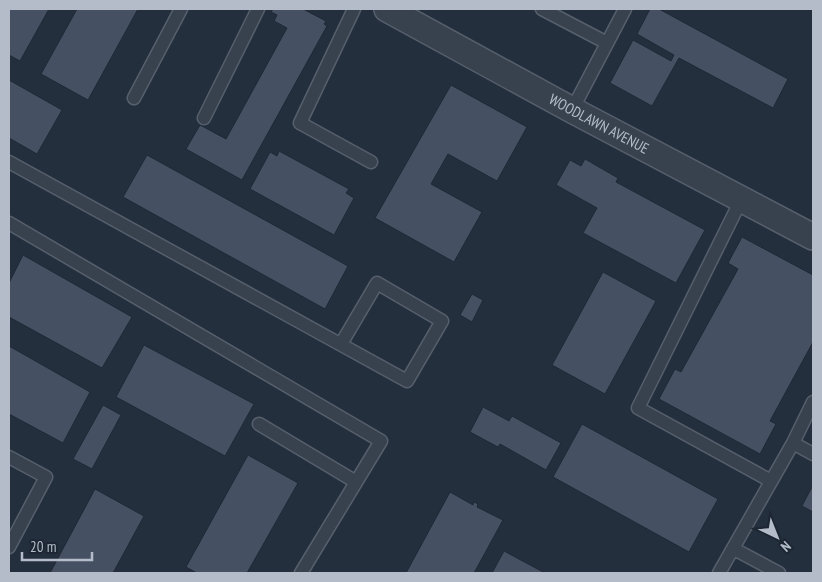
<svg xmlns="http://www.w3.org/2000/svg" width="822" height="582" font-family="'PT Sans Narrow',sans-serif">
<rect width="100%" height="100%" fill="#242f3e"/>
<path fill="#455162" stroke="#1f2835" d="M9,9h40l-29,52 -11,-6z
M77,9h61l-50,91 -47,-26z
M273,9h30l23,12 -2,3 3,2 -85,154 -56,-31 14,-24 26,14 61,-111 -13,-7 3,-6 -6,-3z
M650,9h9l129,70 -15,29 -94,-50 -27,48 -42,-23 23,-43 38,21 3,-6 -37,-21z
M9,80l53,30 -25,44 -28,-16z
M451,85l76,42 -30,54 -49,-27 -17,30 51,28 -28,50 -79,-44z
M279,151l70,38 -3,4 8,5 -20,37 -84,-46 20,-37 7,4z
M147,155l201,111 -23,43 -202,-112z
M585,159l33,19 -2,4 89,48 -29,53 -93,-50 14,-25 -41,-23 14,-25 11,6z
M742,237l71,38v67l-43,79 6,3 -16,30 -101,-55 16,-30 6,3 57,-103 -10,-6z
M23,255l109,62 -30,51 -93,-51v-34z
M603,272l53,29 -51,93 -53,-29z
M472,294l11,6 -11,22 -12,-7z
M144,345l110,59 -29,52 -109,-59z
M9,346l81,46 -27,51 -54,-29z
M103,405l18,10 -29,54 -19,-10z
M483,407l26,14 3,-5 49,27 -15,27 -46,-26 -2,3 -28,-15z
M582,424l136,75 -29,53 -136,-75z
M248,455l50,28 -51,90h-50l-11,-6z
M813,485v27l-11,-6z
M95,489l49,27 -31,57h-63z
M450,492l23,13 1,-3 4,2 -1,3 26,13 -29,53h-68z
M504,551l41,22h-53z"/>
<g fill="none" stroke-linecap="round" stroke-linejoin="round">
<defs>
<path id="lane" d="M354,9l-54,114 71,39
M542,9l65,34
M134,98l47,-89
M572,110l53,-101
M204,118l54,-109
M9,162l398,219 35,-60 -65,-38 -36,61
M741,200l-103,208 133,73
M9,223l372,218 -80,132
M259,424l97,58
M793,443l20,-41
M9,457l37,20 -37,70
M734,549l45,24
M719,573l74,-130 20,11"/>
<g id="street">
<path id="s1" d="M387,9l185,101 241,127"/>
</g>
</defs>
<use href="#lane" stroke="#565f6c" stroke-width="15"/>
<use href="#street" stroke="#565f6c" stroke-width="28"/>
<use href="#lane" stroke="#38414e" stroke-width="12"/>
<use href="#street" stroke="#38414e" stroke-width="25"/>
</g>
<g text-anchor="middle" stroke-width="5" stroke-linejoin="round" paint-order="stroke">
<g font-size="15" fill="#b4bcc9" stroke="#1d2633">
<text dy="5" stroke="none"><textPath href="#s1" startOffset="241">WOODLAWN AVENUE</textPath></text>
</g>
</g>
<rect width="822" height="582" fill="none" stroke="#b4bcc9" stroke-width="20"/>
<g transform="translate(777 537) rotate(137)" stroke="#1d2633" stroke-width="4" paint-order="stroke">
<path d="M0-4L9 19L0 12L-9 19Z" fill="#b4bcc9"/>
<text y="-8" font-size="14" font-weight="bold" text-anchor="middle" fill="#b4bcc9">N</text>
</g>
<path d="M22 552v8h70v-8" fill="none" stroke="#b4bcc9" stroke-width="2.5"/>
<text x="30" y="552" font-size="15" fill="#b4bcc9" stroke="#1d2633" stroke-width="4" paint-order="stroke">20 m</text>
</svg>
